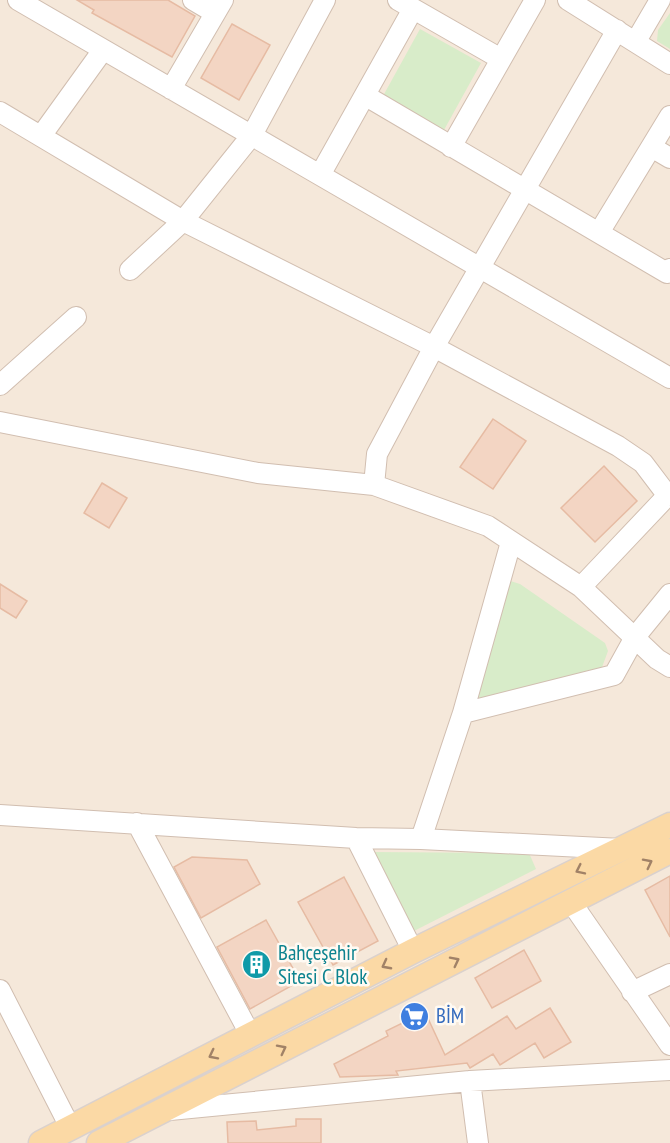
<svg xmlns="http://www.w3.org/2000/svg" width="670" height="1143" font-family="'PT Sans Narrow',sans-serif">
<rect width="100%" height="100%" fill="#fdf6ec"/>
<path fill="#f5e8da" d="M0,0h670v1143h-670z"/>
<path fill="#d8ecc9" d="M670,13v36l-13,-8 1,-11z
M420,29l61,34 -37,67 -61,-34z
M507,580l13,4 85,59 3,8 -7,19 -128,31z
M370,852l159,1 7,16 -126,64z"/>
<path fill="#f3d5c3" stroke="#e6bba3" stroke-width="1.5" d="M77,0h91l27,16 -23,41 -80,-44 2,-3z
M232,24l38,21 -31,55 -38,-22z
M493,419l33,22 -33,48 -33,-22z
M604,466l33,35 -42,41 -34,-34z
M102,483l25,15 -18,30 -25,-15z
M0,584l27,17 -11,17 -16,-10z
M192,857l55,3 13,24 -59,34 -27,-51z
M670,876v61l-25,-47z
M344,877l34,64 -45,24 -35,-63z
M266,920l34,61 -50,28 -33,-62z
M524,950l17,31 -49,27 -17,-30z
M550,1008l21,34 -27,16 -9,-15 -35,22 -7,-11 -23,14 -3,-5 -71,8 2,4 -58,2 -6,-13 54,-28 -2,-5 39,-19 20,43 62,-39 9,13z
M296,1119h25v24h-93l-1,-21 29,-1 1,9 39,-4z"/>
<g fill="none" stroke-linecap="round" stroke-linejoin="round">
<defs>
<path id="minor" d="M18,0l652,378
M193,0l22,13
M398,0l103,59
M568,0l102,64
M636,41l24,-41
M171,89l52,-89
M366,96l301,177 3,-4
M0,112l183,109 251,126 184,99 25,17 25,33
M41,136l62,-86
M451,147l84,-147
M653,148l17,10
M320,175l93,-166
M600,231l70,-115
M130,270l53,-49 69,-86 73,-135
M0,385l76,-68
M0,422l258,51 116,12 114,41 93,61 76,72 13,8
M374,485l3,-31 57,-107 183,-317
M581,587l89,-94
M463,713l151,-38 21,-38 35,-43
M0,815l356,23 65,1 201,10
M137,823l114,213
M356,838l57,113
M421,839l42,-126 48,-171
M571,902l99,143
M0,990l71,139
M632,992l38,-18
M470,1081l8,62
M170,1110l300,-29 200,-11"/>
<path id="major" d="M41,1143l372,-192 257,-126
M99,1143l571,-292"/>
</defs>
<use href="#minor" stroke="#d1beb0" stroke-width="22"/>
<use href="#major" stroke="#dad1cd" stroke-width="27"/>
<use href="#minor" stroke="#fff" stroke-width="20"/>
<use href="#major" stroke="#fbd9a5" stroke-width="24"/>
</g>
<defs><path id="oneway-chevron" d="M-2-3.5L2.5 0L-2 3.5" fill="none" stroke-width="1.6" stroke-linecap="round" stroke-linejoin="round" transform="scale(1.5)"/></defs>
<g stroke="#a18267">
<use href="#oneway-chevron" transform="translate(648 863) rotate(-27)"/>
<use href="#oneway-chevron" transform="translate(580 870) rotate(154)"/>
<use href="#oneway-chevron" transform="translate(455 961) rotate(-27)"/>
<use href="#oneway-chevron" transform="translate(386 965) rotate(152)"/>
<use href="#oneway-chevron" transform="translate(282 1049) rotate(-27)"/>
<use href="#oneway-chevron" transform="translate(213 1055) rotate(153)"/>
</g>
<defs>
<symbol id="building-disc" viewBox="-11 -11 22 22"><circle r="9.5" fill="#0f9aa8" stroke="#fffaf3"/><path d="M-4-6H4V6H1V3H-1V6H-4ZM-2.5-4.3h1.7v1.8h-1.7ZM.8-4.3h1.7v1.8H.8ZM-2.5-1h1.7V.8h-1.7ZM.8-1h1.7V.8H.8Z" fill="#fff"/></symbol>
<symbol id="supermarket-disc" viewBox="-11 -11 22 22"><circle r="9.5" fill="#3f7fe0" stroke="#fffaf3"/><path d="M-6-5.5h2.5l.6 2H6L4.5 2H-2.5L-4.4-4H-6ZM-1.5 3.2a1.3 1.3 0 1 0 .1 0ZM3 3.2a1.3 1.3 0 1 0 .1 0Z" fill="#fff"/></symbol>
</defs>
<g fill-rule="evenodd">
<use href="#building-disc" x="240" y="948" width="33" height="33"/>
<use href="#supermarket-disc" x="398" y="1000" width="33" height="33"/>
</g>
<g text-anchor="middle" stroke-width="5" stroke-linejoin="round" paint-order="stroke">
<g font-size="21" fill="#0d838f" stroke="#fffaf3" text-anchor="start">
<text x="278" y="960">Bahçeşehir<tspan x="278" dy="24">Sitesi C Blok</tspan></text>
</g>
<g font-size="21" fill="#366cbe" stroke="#fffaf3" text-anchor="start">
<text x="436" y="1023">BİM</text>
</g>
</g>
</svg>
